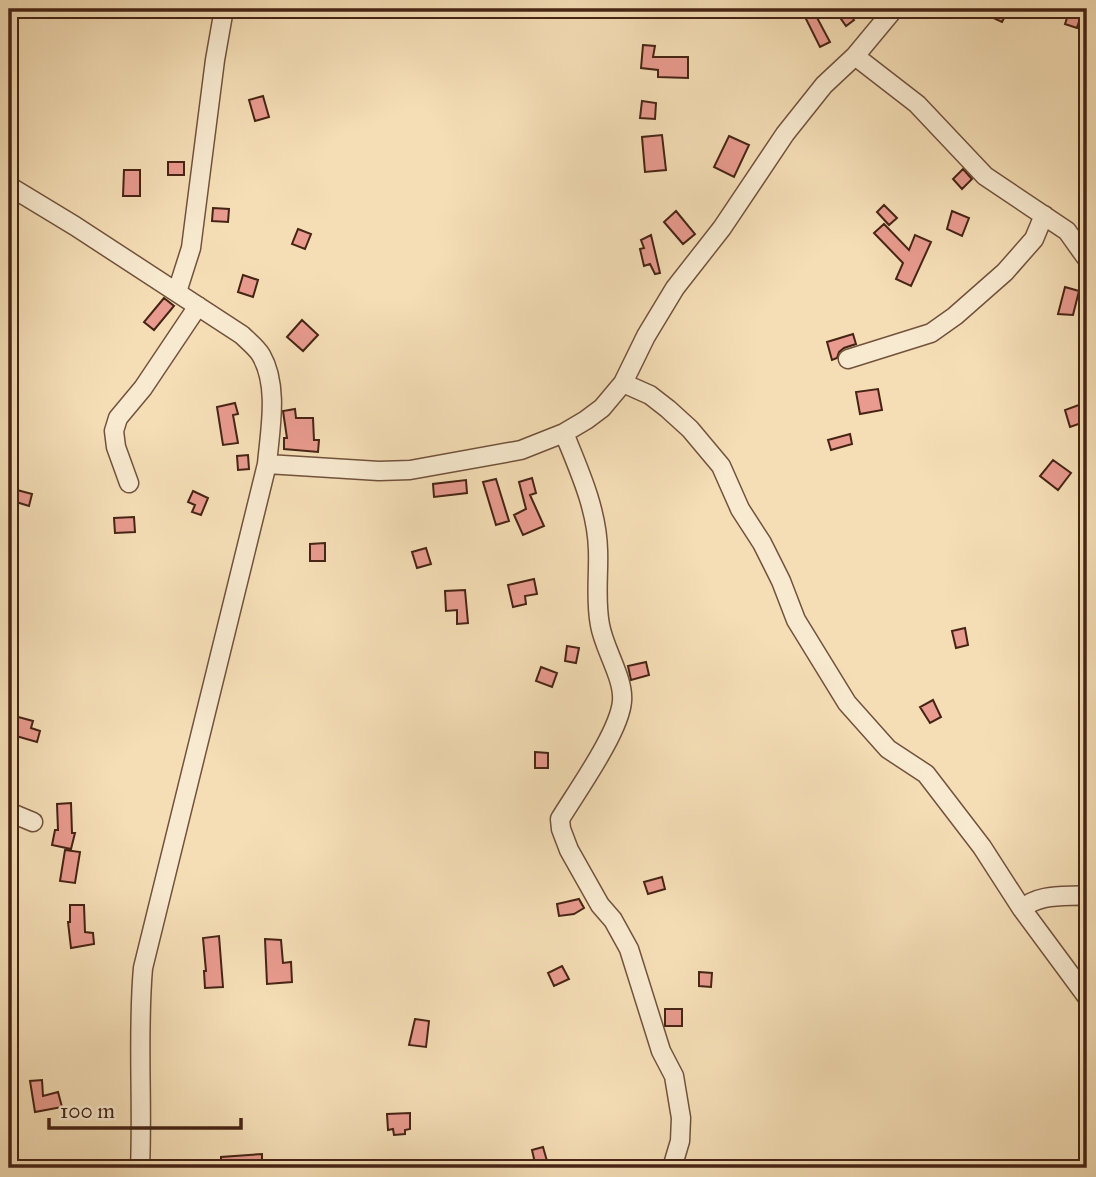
<svg xmlns="http://www.w3.org/2000/svg" width="1096" height="1177" font-family="'IM FELL Great Primer',serif">
<rect width="100%" height="100%" fill="#f5deb6"/>
<filter id="stains"><feTurbulence type="fractalNoise" baseFrequency=".00286" numOctaves="4"/><feColorMatrix values="0 0 0 0 .2 0 0 0 0 .09 0 0 0 0 .02 0 0 0 .5 -.17"/></filter>
<radialGradient id="worn" r=".72"><stop offset=".6" stop-color="#630" stop-opacity="0"/><stop offset="1" stop-color="#630" stop-opacity=".3"/></radialGradient>
<path fill="#e99b8f" stroke="#462415" stroke-width="2" d="M834,9h12l8,11 -8,6z
M974,9h35l-7,13z
M814,12l16,30 -10,5 -15,-30z
M1069,12l12,3 -4,13 -12,-4z
M643,45l12,1 -2,11h35v21l-30,-1v-7l-17,-2z
M263,96l6,21 -14,4 -6,-21z
M642,101l14,2 -1,16 -15,-1z
M662,135l4,35 -21,2 -3,-35z
M729,136l20,9 -15,32 -20,-10z
M168,162h16v13h-16z
M963,169l9,10 -10,10 -9,-10z
M124,170h16v26h-17z
M884,205l13,13 -8,7 -12,-13z
M213,208l16,1 -1,13 -16,-1z
M676,211l19,23 -12,10 -19,-22z
M952,211l17,7 -7,18 -15,-7z
M884,224l25,26 6,-15 16,7 -20,44 -15,-7 7,-16 -29,-30z
M298,229l13,5 -6,15 -13,-5z
M651,235l9,38 -5,1 -5,-10 -6,2 -4,-17 4,-1 -3,-8z
M243,275l15,5 -5,17 -15,-5z
M1065,287l14,4 -6,24 -15,-1z
M164,298l10,8 -20,24 -10,-8z
M302,320l16,15 -15,16 -16,-14z
M853,334l3,10 -12,4 -5,4 -2,6 -5,2 -5,-18z
M878,389l4,21 -22,4 -4,-22z
M1087,402v19l-17,6 -5,-17z
M235,403l3,11 -5,1 5,28 -15,2 -6,-38z
M295,409l1,9h17l1,22h5l-1,12 -34,-3v-11h3l-4,-27z
M850,434l2,10 -21,6 -3,-10z
M248,455l1,14 -11,1 -1,-14z
M1053,460l18,13 -13,17 -18,-14z
M532,478l4,15 -6,2 14,31 -21,9 -9,-20 12,-6 -7,-27z
M496,479l13,42 -13,4 -13,-43z
M466,480l1,13 -33,4 -1,-13z
M17,490l15,4 -3,12 -16,-5z
M193,491l15,7 -7,17 -9,-3 3,-7 -7,-3z
M134,517l1,15 -20,1 -1,-15z
M325,543v18h-15v-17z
M426,548l5,16 -14,4 -5,-16z
M534,579l3,15 -12,2 1,8 -13,3 -5,-22z
M465,590l3,33 -11,1v-14l-11,1 -1,-20z
M965,628l3,17 -12,3 -4,-17z
M567,646l12,2 -3,15 -11,-2z
M646,662l3,13 -18,5 -3,-14z
M541,667l16,6 -5,14 -16,-6z
M933,700l8,17 -11,6 -10,-16z
M11,715l22,6 -2,7 9,3 -3,11 -28,-8z
M535,752l13,1v15h-13z
M71,803l1,30h3l-4,16 -19,-4 3,-15h3l-1,-26z
M65,850l15,2 -5,31 -15,-2z
M662,877l3,12 -17,5 -4,-12z
M579,899l5,9 -10,6 -15,2 -2,-12z
M70,905h14l1,27 8,1 1,11 -23,4 -3,-26h2z
M219,936l4,51 -18,1 -1,-17h2l-3,-33z
M265,939l16,1 2,23 8,-1 1,20 -25,2z
M562,966l7,13 -15,7 -6,-13z
M699,972l13,1 -1,14 -12,-1z
M665,1009h17v17h-17z
M415,1019l14,2 -3,26 -17,-2z
M42,1080l1,16 15,-4 4,15 -27,5 -5,-31z
M410,1113v16l-5,1v4l-11,1 -1,-6 -5,1 -1,-16z
M543,1147l4,14 -12,2 -3,-13z
M262,1154v9l-26,3v2h-15v-11z"/>
<g fill="none" stroke-linecap="round" stroke-linejoin="round">
<defs>
<path id="minor" d="M855,56l62,48 68,72 82,55 20,28
M9,186l66,40 167,109c6,6 15,13 19,20 18,31 9,75 6,109l-124,504c-6,67 0,134 -3,200
M177,292l14,-44 24,-188 9,-51
M848,359l83,-26 24,-17 50,-44 29,-33 10,-24
M623,383l27,12 18,14 22,20 31,37 19,43 22,34 19,38 15,39 51,83 41,46 38,25 56,73 40,62 65,88
M564,433c15,37 33,76 34,117 1,25 -3,49 2,75 4,24 24,53 22,76 -2,30 -45,90 -62,118l1,10 8,21 31,55 13,15 16,29 32,102 13,25 7,42 -1,23 -8,27
M267,464l112,7 31,-1 111,-20 43,-17 22,-13 16,-12 21,-25 23,-47 29,-48 47,-60 63,-94 39,-49 31,-29 39,-47
M129,483l-13,-36 -2,-16 4,-13 25,-30 55,-82
M9,812l24,10
M1022,909c17,-16 43,-12 65,-14"/>
</defs>
<use href="#minor" stroke="#72523d" stroke-width="21"/>
<use href="#minor" stroke="#f8ead0" stroke-width="18"/>
</g>
<rect width="1096" height="1177" fill="none" stroke="#f5deb6" stroke-width="35"/>
<rect x="10" y="10" width="1075" height="1156" fill="none" stroke="#462415" stroke-width="3.5"/>
<rect x="18" y="18" width="1061" height="1142" fill="none" stroke="#462415" stroke-width="2"/>
<path d="M49 1118v10h192v-10" fill="none" stroke="#462415" stroke-width="3.5"/>
<text x="60" y="1118" font-size="21" fill="#462415" stroke="#f8ead0" stroke-width="5" paint-order="stroke">100 m</text>
<rect width="100%" height="100%" filter="url(#stains)"/>
<rect width="100%" height="100%" fill="url(#worn)"/>
</svg>
